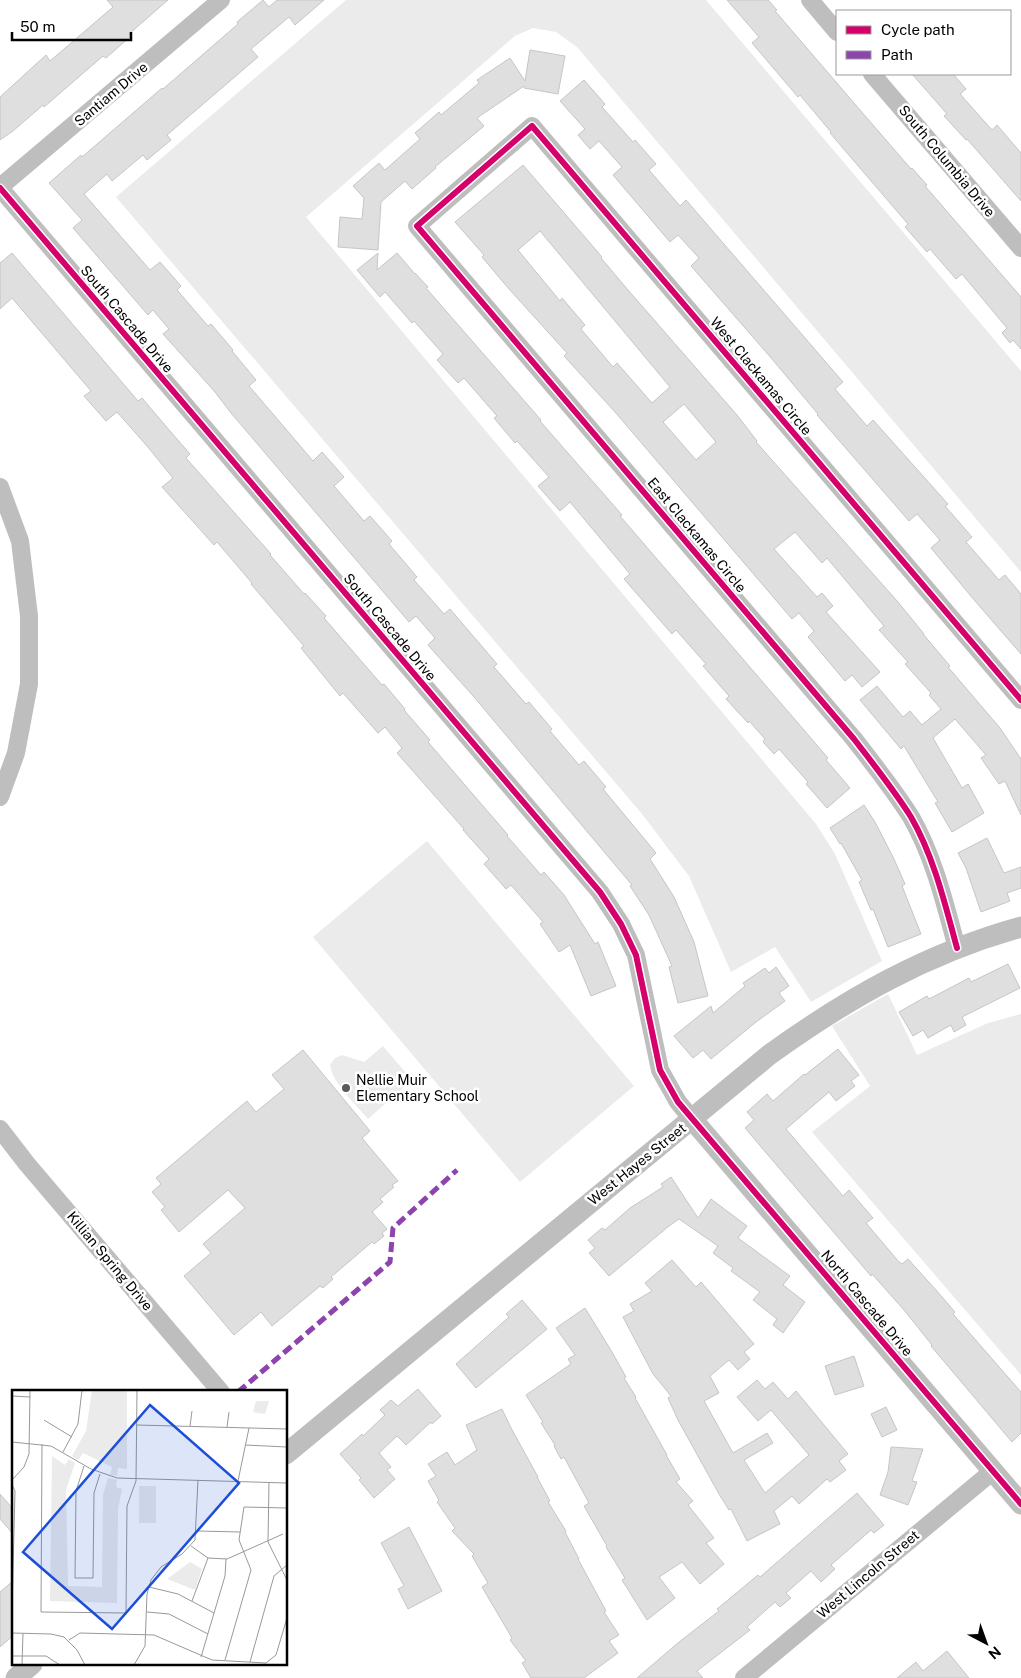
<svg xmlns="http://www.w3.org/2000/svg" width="1021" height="1678" font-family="'Public Sans',sans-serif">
<rect width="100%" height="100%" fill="#fff"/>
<path fill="#ebebeb" d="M346,0h360l315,371v201l-444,-525 -21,-15 -23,-4 -18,8 -209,181 510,607 19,30 47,107 -71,41 -36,-55 -44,25 -42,-96 -47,-62 -526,-617z
M427,841l207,245 -114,96 -207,-245z
M888,994l29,61 71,-32 33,-9v361l-209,-243 58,-46 -38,-60z
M383,1046l29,34 -44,39c-13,-16 -34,-33 -38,-54l5,-7 7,-3 22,7z"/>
<path fill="#dfdfdf" stroke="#c6c6c6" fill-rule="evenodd" d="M107,0h61l-39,34 2,2 -25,22 -3,-2 -59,51 -1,-2 -30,26 -13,9v-43l46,-42 4,6 63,-54z
M263,0l6,7 8,-7h47l-29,25 -6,-8 -38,32 7,8 -91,78 4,5 -24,20 -4,-5 -31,26 -5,-7 -23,20 66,76 10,-8 21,24 -4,4 31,36 3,-2 22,26 -1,1 24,29 -7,6 30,35 34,40 9,-9 22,25 -10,9 30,35 6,-5 22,25 -3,3 28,33 -3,3 30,34 6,-5 47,55 -3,3 32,37 3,-2 23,27 -2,2 29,34 5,-4 22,26 -3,2 53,64 -6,6 24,38 20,45 14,54 -30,7 -9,-36 3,-1 -23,-51 -19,-29 2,-1 -158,-188 -46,-52 7,-7 -19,-22 -7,6 -178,-209 -16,-21 -52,-58 6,-5 -16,-19 -5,5 -75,-87 9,-8 -33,-37 32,-28 1,2 80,-69 1,1 75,-65 -1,-2z
M727,0h41l9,10 -2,1 79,92 57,66 1,-1 15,17 -2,1 26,30 70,81v52l-8,-9 -3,3 -8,-10 5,-5 -45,-54 -6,5 -26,-30 -3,3 -22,-25 3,-3 -78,-91 1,-1 -31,-37 -2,2 -46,-54 7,-6z
M530,50l35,6 -7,38 -34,-6v-2l-47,32 7,8 -49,41 1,1 -24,21 -7,-8 -24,21 -3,48 -40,-3 2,-30 22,2 2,-21 -11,-12 26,-23 6,7 35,-31 -5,-6 24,-21 2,3 38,-32 -2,-3 33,-22 15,23z
M912,74h41l13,15 -6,5 32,36 5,-5 24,28v48l-54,-62 -1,1 -22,-24 3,-2z
M584,80l21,24 -3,3 31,35 2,-2 21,24 -7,6 31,36 6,-6 157,182 -8,7 32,37 6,-6 75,84 -3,2 27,31 -6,5 33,38 6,-5 16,19v60l-46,-53 -44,-53 9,-8 -23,-26 -8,7 -92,-106 1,-1 -46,-55 -81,-93 8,-8 -21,-23 -8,7 -57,-67 9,-8 -23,-26 -9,8 -12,-14 7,-6 -25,-28z
M523,165l79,92 -1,1 27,32 109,125 20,26 -1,1 142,160 26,32h-1l27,32 -2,1 52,61 21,31v56l-16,-34 -6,3 -18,-26 5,-3 -31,-36 -22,19 29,50 6,-4 16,29 -32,19 -17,-29 3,-1 -34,-56 -3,3 -41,-49 17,-14 26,31 7,-6 12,14 19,-16 -12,-14 2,-2 -26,-29 3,-2 -29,-32 5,-4 -57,-68 -5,5 -27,-31 -21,17 43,48 5,-4 11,13 -7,6 54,60 -18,15 -10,-12 -7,6 -37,-44 6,-6 -15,-18 -7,6 -177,-207 -51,-56 3,-3 -58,-64 -27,-32 2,-2 -29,-33zM540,231l130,156 -18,16 -35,-40 -4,4 -32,-38 4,-4 -23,-27 -2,3 -42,-51zM684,404l32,38 -20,18 -33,-38z
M12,253l126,148 4,-3 22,26 26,30 -4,4 85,96 -1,1 34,39 1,-1 21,23 -2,2 58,67 2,-1 21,25 -1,1 26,30 -2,2 80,93 -1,1 34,39 3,-3 20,23 31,49 3,-2 18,44 -25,10 -21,-51 -11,7 -19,-28 3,-2 -32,-37 -5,4 -22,-25 5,-5 -26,-29 1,-1 -67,-76 5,-5 -17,-21 -7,6 -35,-40 -3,3 -39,-48 3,-2 -53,-62 1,-1 -35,-41 -3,3 -52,-58 11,-9 -26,-32 -30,-34 -11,9 -22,-25 7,-5 -79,-93 -12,11v-46z
M378,253l-1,17 20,-17 18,21v-1l13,14 -2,1 115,132 -1,1 82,94 -2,1 208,242 -2,2 24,28 -23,20 -21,-24 2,-2 -29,-33 -5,5 -11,-12 2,-3 -16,-18 -1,2 -22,-24 3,-3 -26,-30 3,-2 -30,-34 -4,4 -48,-55 6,-5 -60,-72 -10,9 -22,-25 11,-9 -32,-36 -2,2 -21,-25 3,-2 -33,-38 -6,5 -21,-23 6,-6 -29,-33 -2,2 -27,-31 -5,5 -23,-27z
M864,805l11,17 18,35 12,27 -3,2 19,48 -33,13 -15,-38 -2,1 -12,-28 3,-2 -21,-37 -1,1 -10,-16z
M987,838l17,35 17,-6v21l-14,5 3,8 -29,11 -15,-44 -8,-15z
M1008,964l12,24 -58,29 4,8 -12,7 -3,-7 -23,13 -5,-8 -10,6 -14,-24 28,-16 2,3 40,-21 2,4z
M776,967l13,19 -10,7 6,8 -29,21 -45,37 -8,-9 -10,8 -19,-22 37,-30 2,7 32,-27 -2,-3 22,-15 4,5z
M838,1049l21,26 -8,6 4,5 -19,15 -7,-9 -43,37 57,67 6,-6 24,28 -7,5 33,39 3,2 6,-5 28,31 19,22 -2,2 68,78v41l-9,9 -81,-96 1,-1 -28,-35 -32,-36 -1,2 -126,-148 9,-8 -7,-8 20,-18 6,7 31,-27 1,1z
M303,1050l67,81 -8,7 36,43 -6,4 2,2 -14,12 3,3 -11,10 15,17 -5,4 2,3 -10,8 -2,-2 -41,35 2,2 -10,9 -3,-2 -48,40 -11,-14 -27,23 -50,-59 27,-23 -8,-9 42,-36 -17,-18 -49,42 -18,-22 4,-3 -13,-15 9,-8 -5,-6 91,-77 9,11 28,-23 -12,-14z
M671,1177l27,41 13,-19 36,27 -9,12 52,38 -7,9 22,17 -22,31 -10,-8 4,-6 -24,-19 7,-8 -29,-21 2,-3 -20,-15 5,-7 -39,-27 -10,7 -60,50 -20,-23 6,-5 -7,-8 14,-12 3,2 25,-22 33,-21 -2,-3z
M672,1260l24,27 5,-5 53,62 -10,8 6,7 -12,11 -9,-10 -19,16 9,17 -15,8 29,52 34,-20 6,10 -29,17 21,33 44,-38 -38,-45 -13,11 -21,-24 20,-17 8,9 8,-7 15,17 8,-8 52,63 -9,7 7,9 -16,12 -3,-3 -28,25 -7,-8 -18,15 6,13 -33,17 -16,-32 -2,1 -10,-16 -41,-74 -10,-22 3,-2 -18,-22 -30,-57 11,-6 -4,-7 22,-13 -7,-8z
M522,1300l25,29 -71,59 -20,-24 53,-47 -3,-3z
M585,1308l27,44 14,25 -2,1 12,19 -1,1 32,57h-1l14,24 -4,3 17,19 -5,4 26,33 -8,5 18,21 -24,20 -18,-22 -23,15 16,21 -28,22 -25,-40 3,-2 -19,-31 1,-1 -23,-40 5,-3 -25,-46 -3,2 -7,-13 1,-1 -14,-22 2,-1 -17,-27 45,-31 -3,-5 7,-4 -19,-27z
M854,1356l10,30 -29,9 -10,-29z
M418,1389l23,27 -9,8 -1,-2 -25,23 -9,-9 -18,17 12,14 -4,3 8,9 -21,19 -15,-18 2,-2 -21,-24 22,-20 1,2 22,-21 -5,-5 11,-10 7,6z
M886,1407l11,23 -15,7 -11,-23z
M502,1409l9,19 27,49h-1l13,24 -2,1 18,29 -1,1 14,27h-1l28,52 -2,1 15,23 -10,6 9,12 -34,25h-53l-9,-15 4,-2 -16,-21 2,-2 -30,-51 6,-4 -16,-27 2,-2 -22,-23 3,-3 -18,-26 2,-2 -11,-19 8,-5 -8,-12 19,-12 8,13 22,-15 -11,-25z
M891,1447l32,2 -11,32 5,1 -9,23 -28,-10 8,-23z
M857,1493l27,32 -10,8 -3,-3 -40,35 4,4 -14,13 -10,-11 -25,22 5,5 -11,9 -5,-5 -28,25 3,3 -53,41 6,7h-66l42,-36 40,-31 -2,-2 41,-34 2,2z
M0,1494l14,16v25l-14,-16z
M409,1527l33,64 -34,18 -10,-20 6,-3 -23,-43z
M14,1580v55l-14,12v-55z
M947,1651l22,27h-72l19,-16 7,9z"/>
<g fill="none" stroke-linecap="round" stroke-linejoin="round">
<path stroke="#bebebe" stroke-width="18" d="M810,0l27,32
M872,74l149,174
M0,187l221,-187
M0,188l600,704 21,32 15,31 24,115 18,32 14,17
M0,487l20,54 9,75v68l-13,69 -16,44
M957,948c-12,-44 -23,-91 -46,-131 -17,-27 -37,-52 -57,-78l-437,-513 115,-100 489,574
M0,1129l27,35 194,228
M744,1678l249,-207"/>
<path stroke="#bebebe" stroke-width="21" d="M692,1119l329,385
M286,1454l483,-399c79,-57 158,-102 252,-128
M16,1678l16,-14"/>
<path stroke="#8e44ad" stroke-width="5" stroke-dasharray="10 5" stroke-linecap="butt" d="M238,1392l152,-130 3,-34 64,-58"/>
<defs>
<path id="cycleway" d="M0,188l600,704 21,32 15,31 24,115 18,32 343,402
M957,948c-12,-44 -23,-91 -46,-131 -17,-27 -37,-52 -57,-78l-437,-513 115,-100 489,574"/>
</defs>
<use href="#cycleway" stroke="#fff" stroke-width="9"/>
<use href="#cycleway" stroke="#d6006c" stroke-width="6"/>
</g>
<circle fill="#595959" stroke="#fff" stroke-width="2" cx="346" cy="1088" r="5"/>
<g text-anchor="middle" stroke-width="5" stroke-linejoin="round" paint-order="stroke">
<g font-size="14" fill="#000" stroke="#fff">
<text transform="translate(111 94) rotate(-40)" y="5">Santiam Drive</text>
<text transform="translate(947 161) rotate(50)" y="5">South Columbia Drive</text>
<text transform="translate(127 319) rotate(50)" y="5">South Cascade Drive</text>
<text transform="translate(761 376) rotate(50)" y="5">West Clackamas Circle</text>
<text transform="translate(697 535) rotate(50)" y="5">East Clackamas Circle</text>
<text transform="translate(390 627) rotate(50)" y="5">South Cascade Drive</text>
<text transform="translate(637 1164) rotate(-39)" y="5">West Hayes Street</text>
<text transform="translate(110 1261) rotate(50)" y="5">Killian Spring Drive</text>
<text transform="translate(867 1303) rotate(50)" y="5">North Cascade Drive</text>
<text transform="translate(868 1574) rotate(-40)" y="5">West Lincoln Street</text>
</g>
<g font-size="14" fill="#000" stroke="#fff" text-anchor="start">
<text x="356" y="1085">Nellie Muir<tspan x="356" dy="16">Elementary School</tspan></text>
</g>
</g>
<g transform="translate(12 1390)">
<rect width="275" height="275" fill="#fff"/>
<path d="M80,0h35v79l-9,-1 -1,8 -7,-1 2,-8 -29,-14 -5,7 -6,-4 14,-25zM244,11h13l-4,13 -12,-2zM40,66l13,9 4,-6 6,4 -9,27 2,96 34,1 1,-92 5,-17 9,2 -1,7 6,2 -4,20 -1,94 -67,-2zM127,96h17v37h-17zM178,172l12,7 -7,21 -28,-11z" fill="#ebebeb"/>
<path fill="none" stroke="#999" stroke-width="1" d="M0,6l18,1M32,30l28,17M125,35l150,4M178,36l2,-15M215,37l2,-15M0,52l39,4 40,23 26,9 170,5M30,54l-1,168 85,1 1,-107 9,-25 1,-91M233,55l42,2M51,62l15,-28 4,-34M72,76l-8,25 -1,87h18l1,-85 6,-19M0,90l12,-13 5,-13 1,-64M226,91l11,-53M257,92l-1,60 19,38M0,95l3,6 -3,120M186,141l42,1M179,156l17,12 19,1 56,-25M137,197l29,7 36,19M180,211l16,-43M135,222l22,2 39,20M0,243l39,1 13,3 13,13 8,15M57,250l11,-7 74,2 58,25 54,3 10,-8 11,-37M0,266h34l14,9M189,267l24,-81 1,-17M213,270l26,-90 -12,-30 5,-33 43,1M238,272l24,-86 13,-11M10,275l1,-32M122,275l11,-19 2,-52 4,-14 10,-13 21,-13 13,-14 3,-60"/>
<path fill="#1d4ed8" fill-opacity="0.15" stroke="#1d4ed8" stroke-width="2.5" d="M138,15l89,78 -127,146 -89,-77z"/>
<rect width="275" height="275" fill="none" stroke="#000" stroke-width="2.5"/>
</g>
<rect x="836" y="10" width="175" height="65" fill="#ffffff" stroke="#999999"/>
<rect x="846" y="26" width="25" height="8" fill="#d6006c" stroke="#999999"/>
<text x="881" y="35" font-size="15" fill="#000000">Cycle path</text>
<rect x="846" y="51" width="25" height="8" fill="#8e44ad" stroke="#999999"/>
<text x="881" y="60" font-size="15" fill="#000000">Path</text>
<g transform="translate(986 1643) rotate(139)" stroke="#ffffff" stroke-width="4" paint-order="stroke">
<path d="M0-4L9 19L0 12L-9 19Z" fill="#000000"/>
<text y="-8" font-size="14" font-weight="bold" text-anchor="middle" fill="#000000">N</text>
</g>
<path d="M12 32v8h119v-8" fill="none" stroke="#000000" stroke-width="2.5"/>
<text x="20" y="32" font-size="15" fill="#000000" stroke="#ffffff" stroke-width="4" paint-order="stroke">50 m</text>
</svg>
